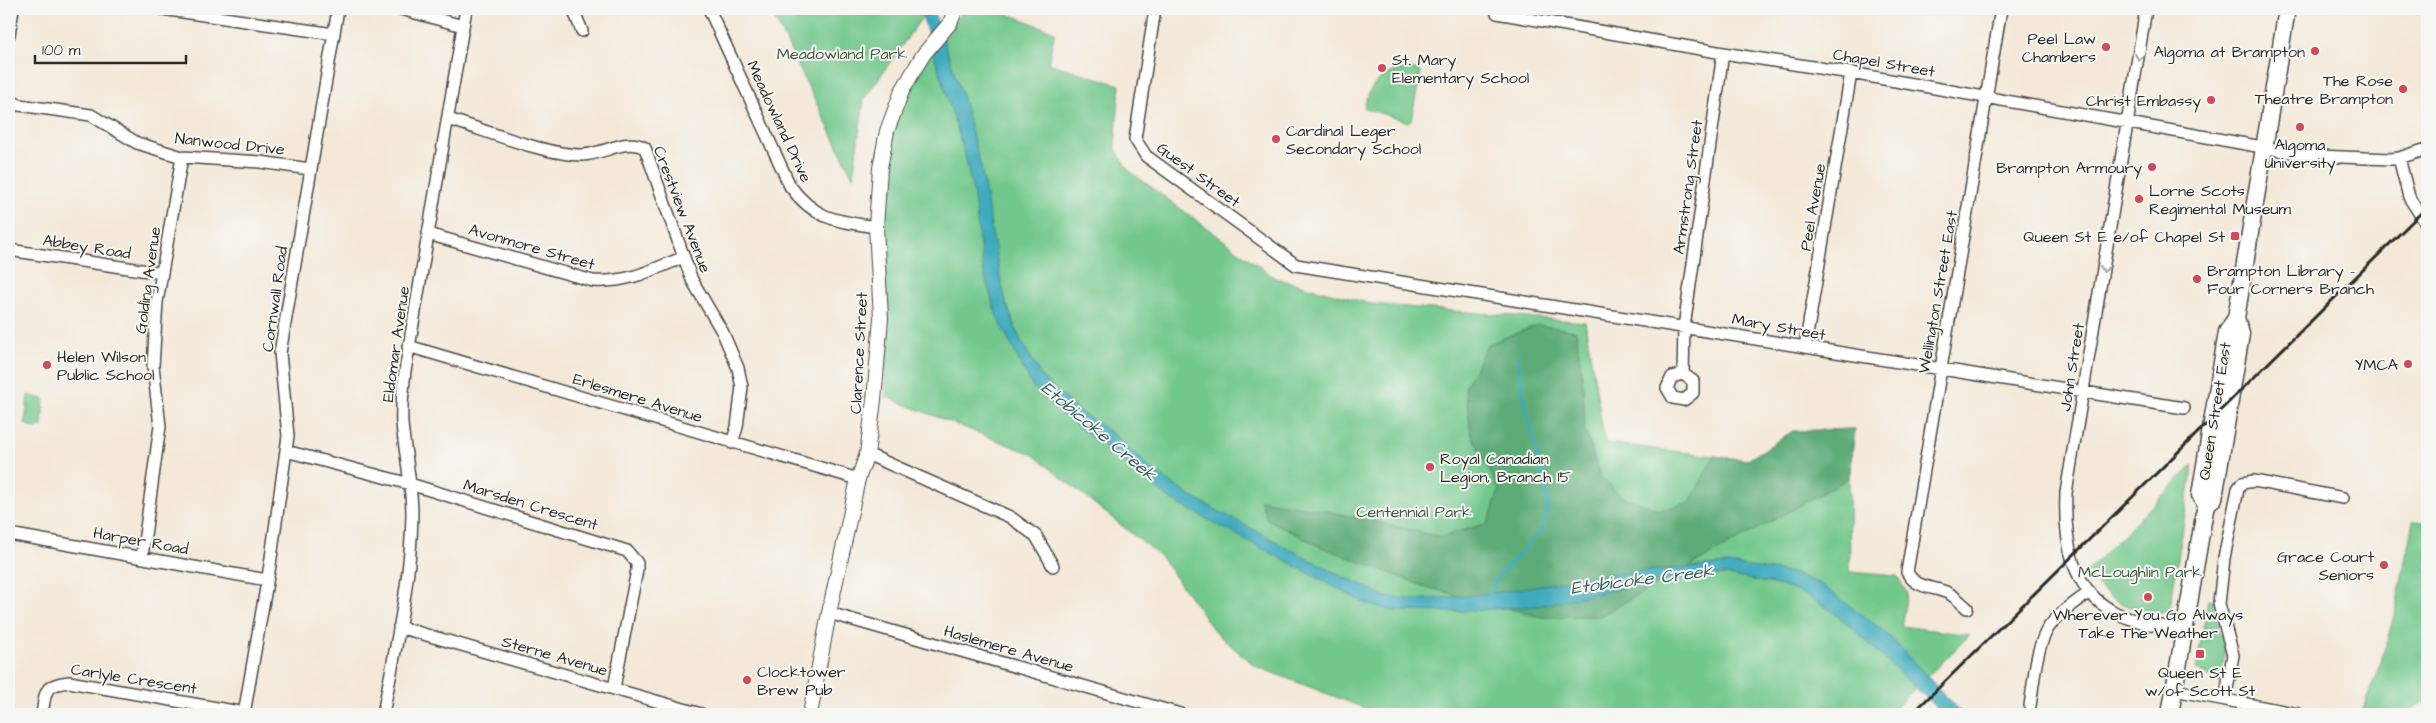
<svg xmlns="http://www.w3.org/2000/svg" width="2436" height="723" font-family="'Architects Daughter',sans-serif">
<rect width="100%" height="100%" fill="#f6f6f2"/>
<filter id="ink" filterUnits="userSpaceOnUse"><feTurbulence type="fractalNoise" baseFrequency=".02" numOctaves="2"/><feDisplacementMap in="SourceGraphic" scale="10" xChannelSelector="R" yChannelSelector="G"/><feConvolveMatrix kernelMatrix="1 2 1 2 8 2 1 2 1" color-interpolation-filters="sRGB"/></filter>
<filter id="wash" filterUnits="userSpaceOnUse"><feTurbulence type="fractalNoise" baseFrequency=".0096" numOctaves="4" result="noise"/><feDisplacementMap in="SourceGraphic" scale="20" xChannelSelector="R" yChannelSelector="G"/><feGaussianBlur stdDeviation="1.12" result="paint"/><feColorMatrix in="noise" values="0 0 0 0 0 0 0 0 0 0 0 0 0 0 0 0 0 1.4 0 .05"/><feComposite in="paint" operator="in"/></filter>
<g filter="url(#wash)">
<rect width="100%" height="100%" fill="#f4e9d9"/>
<path fill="#72c88c" stroke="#4e7a5c" d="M770,9h158l-64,90 -11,78z
M963,9h32l60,23 -7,31 72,22 -5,62 13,23 147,108 96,26 214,18 20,121 143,17 45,-29 62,-2 -6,50 1,93 47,4 10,17 -6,33 69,9 -81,79h-509l-125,-48 -40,-34 -54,-75 -129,-103 -146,-57 -2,-185 10,-91 21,-46 34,-43z
M1408,68l13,4 -10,48 -3,2 -44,-14c5,-24 19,-36 44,-40z
M28,395l16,4 -2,28 -7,1 -10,-4z
M2193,465l-23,143 -7,5c-37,-5 -53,-9 -76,-42z
M2413,521l14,1v179l-28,13h-38l20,-52 14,-50z
M2208,599l5,1v7l12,43 -5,33 -24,-14z"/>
<path fill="#5dac78" stroke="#446c52" d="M1538,325l38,6 7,53 2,47 15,45 21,20 39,14 30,-8 24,-46 34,4 45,-29 62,-2 -6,49 -249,138 -59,1 -115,-30 -109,-42 -50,-26 -7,-19 67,11 114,26 47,-14 11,-33 -28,-57 -6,-46 23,-43z"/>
<path fill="#3eaabe" stroke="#346a74" d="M920,9h13l29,86 19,72 16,94 9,42 13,34 24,42 36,32 37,25 35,33 41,28 140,74 55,26 29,3 71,-6 122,-20 119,-10 64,9 28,11 64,47 79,83h-20l-93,-88 -21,-17 -23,-14 -23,-9 -57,-11 -38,1 -42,7 -109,23 -87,6 -56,-1 -29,-8 -194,-103 -33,-28 -81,-61 -25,-25 -35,-69 -14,-47 -9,-73 -9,-42z"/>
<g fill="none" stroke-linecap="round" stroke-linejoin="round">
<path stroke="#3eaabe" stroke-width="3" d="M1490,596l5,-16 48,-51 5,-27 -24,-103 -6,-43"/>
</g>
</g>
<g filter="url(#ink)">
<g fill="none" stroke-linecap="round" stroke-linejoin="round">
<defs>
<path id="minor" d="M162,9l172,25
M401,9l62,17
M573,9l9,22
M709,9l81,177c25,34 47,35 86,41
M1155,9l-20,130 11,17 150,109 888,143
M2146,9l-80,484c-2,46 4,97 50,120 21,10 45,13 67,17
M1497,13l226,40 128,20 439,79 28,4 72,3 9,-1 28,-9
M9,35l4,-26
M9,100l10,5 72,10 46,28 45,14 78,5 50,7
M448,119c37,11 97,36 134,36 23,-1 44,-18 63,-7l47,132 31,53 15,35 4,19 -5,40 -5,16
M2399,158l10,39 18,28
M428,234l165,47c35,2 59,-11 91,-24
M9,250l152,23
M408,346l450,133
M1805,347l46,-274
M1683,374l1,-47 39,-274
M1683,374l10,7v12l-9,7 -11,-2 -6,-10 5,-11z
M286,451l124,33 217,67 10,12v7l-23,118
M867,454l143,63 26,19 17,30
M9,534l258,46
M142,557l18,-131 -7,-60 4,-64 25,-145
M1967,608c-6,-5 -12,-12 -19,-15 -15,-7 -32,-4 -41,-21l94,-563
M829,613l351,101
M399,627l302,87
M2174,690l125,24
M2225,700l8,-45 -14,-51 5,-46 14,-69 4,-6 12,-2 89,17
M2030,706c4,-25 5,-54 17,-76 9,-15 29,-28 43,-38
M42,714c4,-23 1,-29 27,-32l176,31
M244,714l26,-149 18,-129 -8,-83 58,-344
M383,714c12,-65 28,-132 29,-199 0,-31 -7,-61 -10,-91 -1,-18 1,-36 3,-53l61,-362"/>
<path id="tertiary" d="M810,714l19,-101 29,-134 9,-25 7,-54 7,-82 -5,-91 4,-59 7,-37 15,-40 21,-36 27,-32 6,-14"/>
<path id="secondary" d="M2206,504l8,-6 27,-164 -5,-16 51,-309
M2170,714l36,-210 -6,-9 27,-163 9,-14"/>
</defs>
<use href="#minor" stroke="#494845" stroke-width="14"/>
<use href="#tertiary" stroke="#494845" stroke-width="16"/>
<use href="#secondary" stroke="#494845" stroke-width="19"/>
<use href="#minor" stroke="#fff" stroke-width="11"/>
<use href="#tertiary" stroke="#fff" stroke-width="14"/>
<use href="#secondary" stroke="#fff" stroke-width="16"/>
<path stroke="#2b2b2b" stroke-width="3" d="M1912,714l515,-507"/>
</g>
<defs><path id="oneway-chevron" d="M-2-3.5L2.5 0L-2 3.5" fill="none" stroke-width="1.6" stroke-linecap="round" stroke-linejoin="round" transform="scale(1.25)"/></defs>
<g stroke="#a0a0a0">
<use href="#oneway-chevron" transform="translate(2139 57) rotate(100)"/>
<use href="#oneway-chevron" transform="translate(2104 269) rotate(99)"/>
</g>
</g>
<g fill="#d1495b" stroke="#f6f6f2" stroke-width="2">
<circle cx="2106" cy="47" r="5"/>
<circle cx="2315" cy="51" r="5"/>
<circle cx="1382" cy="68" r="5"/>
<circle cx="2403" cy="89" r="5"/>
<circle cx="2211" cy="100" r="5"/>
<circle cx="2300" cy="127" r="5"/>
<circle cx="1276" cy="139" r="5"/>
<circle cx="2152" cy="167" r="5"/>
<circle cx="2139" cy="199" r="5"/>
<rect x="2230" y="231" width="10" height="10" rx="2.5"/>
<circle cx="2197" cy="279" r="5"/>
<circle cx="2408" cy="364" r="5"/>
<circle cx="47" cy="365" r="5"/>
<circle cx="1430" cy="467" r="5"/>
<circle cx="2384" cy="565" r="5"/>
<circle cx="2148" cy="597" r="5"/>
<rect x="2195" y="649" width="10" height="10" rx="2.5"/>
<circle cx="747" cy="680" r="5"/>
</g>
<g text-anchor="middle" stroke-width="4" stroke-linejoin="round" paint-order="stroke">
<g font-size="16" fill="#2b2b2b" stroke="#f6f6f2" text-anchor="end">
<text x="2096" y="44">Peel Law<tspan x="2096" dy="18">Chambers</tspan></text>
<text x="2305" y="57">Algoma at Brampton</text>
<text x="1392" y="65" text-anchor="start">St. Mary<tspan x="1392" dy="18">Elementary School</tspan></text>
<text x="2393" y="86">The Rose<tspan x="2393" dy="18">Theatre Brampton</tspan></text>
<text x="2201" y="106">Christ Embassy</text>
<text x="1286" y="136" text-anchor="start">Cardinal Leger<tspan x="1286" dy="18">Secondary School</tspan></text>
<text x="2300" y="150" text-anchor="middle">Algoma<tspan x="2300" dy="18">University</tspan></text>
<text x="2142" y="173">Brampton Armoury</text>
<text x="2149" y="196" text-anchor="start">Lorne Scots<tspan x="2149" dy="18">Regimental Museum</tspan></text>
<text x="2225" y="242">Queen St E e/of Chapel St</text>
<text x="2207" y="276" text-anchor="start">Brampton Library -<tspan x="2207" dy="18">Four Corners Branch</tspan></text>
<text x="57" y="362" text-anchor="start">Helen Wilson<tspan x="57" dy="18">Public School</tspan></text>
<text x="2398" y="370">YMCA</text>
<text x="1440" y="464" text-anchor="start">Royal Canadian<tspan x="1440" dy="18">Legion, Branch 15</tspan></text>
<text x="2374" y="562">Grace Court<tspan x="2374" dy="18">Seniors</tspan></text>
<text x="2148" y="620" text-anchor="middle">Wherever You Go Always<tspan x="2148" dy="18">Take The Weather</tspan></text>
<text x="757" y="677" text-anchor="start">Clocktower<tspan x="757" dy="18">Brew Pub</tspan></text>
<text x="2200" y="678" text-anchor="middle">Queen St E<tspan x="2200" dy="18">w/of Scott St</tspan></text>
</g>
<g font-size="16" fill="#405a48" stroke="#f6f6f2">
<text x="842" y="59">Meadowland Park</text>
<text x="1414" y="517">Centennial Park</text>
<text x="2140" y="577">McLoughlin Park</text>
</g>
<g font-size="16" fill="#2b2b2b" stroke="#f6f6f2">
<text transform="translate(1884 62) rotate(10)" y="6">Chapel Street</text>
<text transform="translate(780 121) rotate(65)" y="6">Meadowland Drive</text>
<text transform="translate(230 143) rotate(6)" y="6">Nanwood Drive</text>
<text transform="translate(1199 174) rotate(36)" y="6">Guest Street</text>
<text transform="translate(1687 187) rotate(-82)" y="6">Armstrong Street</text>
<text transform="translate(1812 207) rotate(-80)" y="6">Peel Avenue</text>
<text transform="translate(683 209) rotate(69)" y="6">Crestview Avenue</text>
<text transform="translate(87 246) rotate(9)" y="6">Abbey Road</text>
<text transform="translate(532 246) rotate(16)" y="6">Avonmore Street</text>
<text transform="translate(147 280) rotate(-82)" y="6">Golding Avenue</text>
<text transform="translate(1937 292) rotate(-80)" y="6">Wellington Street East</text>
<text transform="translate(274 299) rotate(-82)" y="6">Cornwall Road</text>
<text transform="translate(1779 326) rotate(10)" y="6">Mary Street</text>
<text transform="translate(395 344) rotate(-82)" y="6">Eldomar Avenue</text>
<text transform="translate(858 353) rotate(-87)" y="6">Clarence Street</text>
<text transform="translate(2071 367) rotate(-81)" y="6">John Street</text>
<text transform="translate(638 397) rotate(17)" y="6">Erlesmere Avenue</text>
<text transform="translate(2214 411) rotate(-81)" y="6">Queen Street East</text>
<text transform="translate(531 504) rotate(17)" y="6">Marsden Crescent</text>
<text transform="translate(141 540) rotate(10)" y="6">Harper Road</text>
<text transform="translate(1009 648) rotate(16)" y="6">Haslemere Avenue</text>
<text transform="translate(555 655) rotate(16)" y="6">Sterne Avenue</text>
<text transform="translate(134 678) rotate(9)" y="6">Carlyle Crescent</text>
</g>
<g font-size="18" font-style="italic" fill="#335e66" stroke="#f6f6f2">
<text transform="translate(1099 431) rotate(40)" y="6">Etobicoke Creek</text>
<text transform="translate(1642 579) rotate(-7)" y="6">Etobicoke Creek</text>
</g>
</g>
<rect width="2436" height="723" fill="none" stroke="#f6f6f2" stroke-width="30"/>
<path d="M35 55v8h151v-8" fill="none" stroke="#2b2b2b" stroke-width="2.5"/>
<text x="42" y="55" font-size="15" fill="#2b2b2b" stroke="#f6f6f2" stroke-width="4" paint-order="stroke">100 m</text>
</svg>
